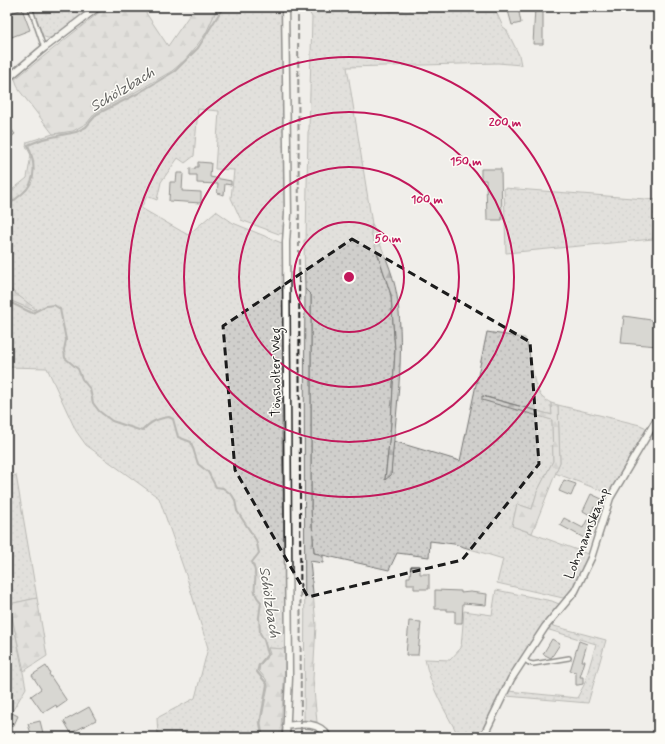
<svg xmlns="http://www.w3.org/2000/svg" width="665" height="744" font-family="Mynerve,sans-serif">
<defs>
<pattern id="grass-dots" width="8" height="8" patternUnits="userSpaceOnUse"><rect width="8" height="8" fill="#d0cfcc"/><path d="M2 2h.1M6 6h.1" fill="none" stroke="#b2b1af" stroke-width="1.8" stroke-linecap="round"/></pattern>
<pattern id="forest-firs" width="22" height="20" patternUnits="userSpaceOnUse"><rect width="22" height="20" fill="#d0cfcc"/><path d="M5 1l3.5 6h-7zM16 11l3.5 6h-7z" fill="#b2b1af"/></pattern>
</defs>
<rect width="100%" height="100%" fill="#f0eeea"/>
<filter id="ink" filterUnits="userSpaceOnUse"><feTurbulence type="fractalNoise" baseFrequency=".025" numOctaves="2"/><feDisplacementMap in="SourceGraphic" scale="8" xChannelSelector="R" yChannelSelector="G"/><feConvolveMatrix kernelMatrix="1 2 1 2 8 2 1 2 1" color-interpolation-filters="sRGB"/></filter>
<g filter="url(#ink)">
<path fill="url(#grass-dots)" stroke="#767674" d="M32,7h61l-39,30c-4,1 -7,2 -11,-1z
M220,7h62l4,200 -1,26 -6,1 -38,-14 -10,-22 3,-28 -19,-1 4,-58 -21,-2 -4,47 -9,7 -7,-5 -17,24 -4,18 -10,-4 -6,12 47,27 28,-24 17,12 51,21 -2,187 4,218 -18,-1 2,6 -11,17 7,8 2,7 -7,37 2,14h-105l-1,-19 38,-20 13,-50 -22,-73 -27,-77 -73,-53 -10,-14 -29,-63 -40,-1v-68l26,11 2,-1 -28,-22v-93l20,-16 4,-23 -5,-9 1,-4 26,-8 11,-1 23,-10 9,-11 52,-28 58,-51 9,-20z
M306,7h82l1,5 24,-5h81l9,20 3,2 13,26 2,10 -23,-2 -151,4 25,157 -1,9 20,62 4,55 -4,74 -6,55 6,-4 2,-34 67,20 27,-129 38,6c8,17 5,43 16,58 2,3 7,5 10,7l1,12 -69,-19 69,24 1,41 -16,31 -5,17 -15,-5 -5,22 76,28c-6,17 -11,32 -25,44l-66,-15 6,-24 -49,-15 -24,-3 -1,16 -32,-4 -8,17 -75,-17 -3,-43v-215l-6,-6 -1,-49h2l2,-108 1,-3 3,-112z
M504,188l154,12v30h-4l-1,9 -147,14z
M558,405l82,20 9,4 -39,65 -55,-21 5,-11z
M16,475l21,123 -27,6 16,84 -19,32v-241z
M496,590l56,11 7,3 -17,23 -62,110h-21c-13,-25 -29,-50 -34,-78l25,1 11,-12 3,-37 28,4z
M550,625l56,15 -18,63 -82,-7 2,-5 69,7 7,-13 12,-41 -50,-15z"/>
<path fill="url(#forest-firs)" stroke="#767674" d="M106,7h36l26,39 27,-39h24v1l-4,5 -9,20 -11,15 -10,12 -13,11 -40,23 -36,18 -9,11 -14,8 -20,3 -34,-44 -4,-11z
M372,224c9,23 21,47 25,72 9,59 -2,120 -6,179l-6,5 6,-56 4,-74 -4,-55 -20,-62z
M7,287l29,22 -3,1 -26,-11z
M305,289l6,6v215l3,43 9,2v8l-13,-2 6,64 -3,54 4,43 -13,-2c2,-144 -1,-287 1,-431z
M482,396l70,19 -1,-12 7,2 2,57 -28,71 -20,-7 5,-22 15,5 5,-17 16,-31 -1,-41 -70,-20z
M37,598l10,58 -23,15 -15,-67z
M268,648l18,1 -5,78 1,10h-19l-2,-14 7,-37 -2,-7 -7,-8 1,-6 10,-11z"/>
<g fill="none" stroke-linecap="round" stroke-linejoin="round">
<path stroke="#706f6d" stroke-width="2" d="M7,206c5,-4 10,-8 15,-12 16,-13 13,-32 6,-49l15,-6 33,-7 10,-5 11,-13 40,-20 38,-23 23,-23 24,-39 3,-2
M7,301l25,12 14,-7 8,-1 6,4 6,31 -2,10 1,8 13,11 4,10 8,10 3,14 6,8 13,10 30,10c9,-10 15,-12 27,-14l4,2 5,18 13,5 7,22 10,8 8,15 7,1 9,7 3,5 2,11 19,29 3,13 -7,9c1,3 3,7 3,10 2,13 -5,19 6,30l-2,15 1,16 4,7 4,14 -9,11 -2,7 10,12 -7,39 2,14"/>
</g>
<path fill="#bbbab6" stroke="#1c1c1c" d="M507,7h11l3,16 -9,2z
M535,8l8,1v35h-10z
M22,9l8,21 -21,8 -2,-6v-17z
M7,124l8,10 -8,6z
M198,162l13,1 -1,14 21,4v4l-6,-1 -1,11 -7,-2 1,-9 -21,-1v-8h-7v-7l5,1v-2h3z
M481,169h20l1,51h-15l-1,-40h-5z
M177,173h6l-1,18 19,1v11l-32,-2 1,-19h6z
M624,316l34,5v25l-37,-3z
M564,480l12,4 -5,12 -12,-5z
M591,494l13,6 -5,10 -5,-3 -4,8 -7,-4z
M564,518l19,10 4,-8 7,3 -8,16 -26,-14z
M411,566h9v8h9v15h-15v-5h-7v-7h3z
M435,590l26,1v2l9,-1 17,2 -1,11 -23,-2 -1,20h-7v-12h-8v-2h-12z
M409,621l12,1 -3,33h-12z
M552,639l8,5 -9,14 -8,-4z
M579,641l8,3 -5,17h3l-5,16h3v7l-5,1h-2v-13l-6,-1z
M46,666l4,7 -1,1 18,27 -10,7 -1,-3 -13,8 -12,-17 10,-7 -9,-14z
M89,707l7,13 -25,13 -7,-12z
M12,713l6,3 -5,11 -6,-3z
M40,721l4,16h-12l-4,-13z"/>
<g fill="none" stroke-linecap="round" stroke-linejoin="round">
<defs>
<path id="service" d="M7,7h1
M30,7l14,41
M524,659l5,4 4,1 36,-6"/>
<path id="minor" d="M285,7l3,207 -2,28 3,436 -3,59
M7,79l37,-31 54,-41
M286,726c15,-2 34,-5 42,11
M483,737l28,-58 34,-52 30,-36 16,-33 19,-60 48,-81"/>
</defs>
<use href="#service" stroke="#1c1c1c" stroke-width="6"/>
<use href="#minor" stroke="#1c1c1c" stroke-width="9"/>
<use href="#service" stroke="#fdfcf7" stroke-width="3"/>
<use href="#minor" stroke="#fdfcf7" stroke-width="6"/>
<path stroke="#1c1c1c" stroke-width="2" stroke-dasharray="6 3" stroke-linecap="butt" d="M298,7l3,730"/>
</g>
</g>
<path d="M0 0H665V744H0ZM352,239l178,103 9,122 -77,96 -154,37 -73,-127 -12,-144z" fill="#f0eeea" fill-opacity=".55" fill-rule="evenodd"/>
<path fill="none" stroke="#1c1c1c" stroke-width="3" stroke-dasharray="8 5" stroke-linejoin="round" d="M352,239l178,103 9,122 -77,96 -154,37 -73,-127 -12,-144z"/>
<g fill="none" stroke="#c2185b" stroke-width="2">
<circle cx="349" cy="277" r="55"/>
<circle cx="349" cy="277" r="110"/>
<circle cx="349" cy="277" r="165"/>
<circle cx="349" cy="277" r="220"/>
</g>
<g text-anchor="middle" stroke-width="3" stroke-linejoin="round" paint-order="stroke">
<g font-size="14" fill="#1c1c1c" stroke="#fdfcf7">
<text transform="translate(275 372) rotate(-90)" y="5">Tönsholter Weg</text>
<text transform="translate(586 533) rotate(-68)" y="5">Lohmannskamp</text>
</g>
<g font-size="15" font-style="italic" fill="#5b5b59" stroke="#fdfcf7">
<text transform="translate(122 89) rotate(-31)" y="5">Schölzbach</text>
<text transform="translate(270 602) rotate(81)" y="5">Schölzbach</text>
</g>
</g>
<circle cx="349" cy="277" r="6" fill="#c2185b" stroke="#fdfcf7" stroke-width="2"/>
<g font-size="12" text-anchor="middle" font-weight="bold" fill="#c2185b" stroke="#fdfcf7" stroke-width="3" stroke-linejoin="round" paint-order="stroke">
<text x="505" y="126">200 m</text>
<text x="466" y="165">150 m</text>
<text x="427" y="203">100 m</text>
<text x="388" y="242">50 m</text>
</g>
<rect width="665" height="744" fill="none" stroke="#fdfcf7" stroke-width="24"/>
<rect x="12" y="12" width="641" height="720" fill="none" stroke="#1c1c1c" stroke-width="1.5" filter="url(#ink)"/>
</svg>
